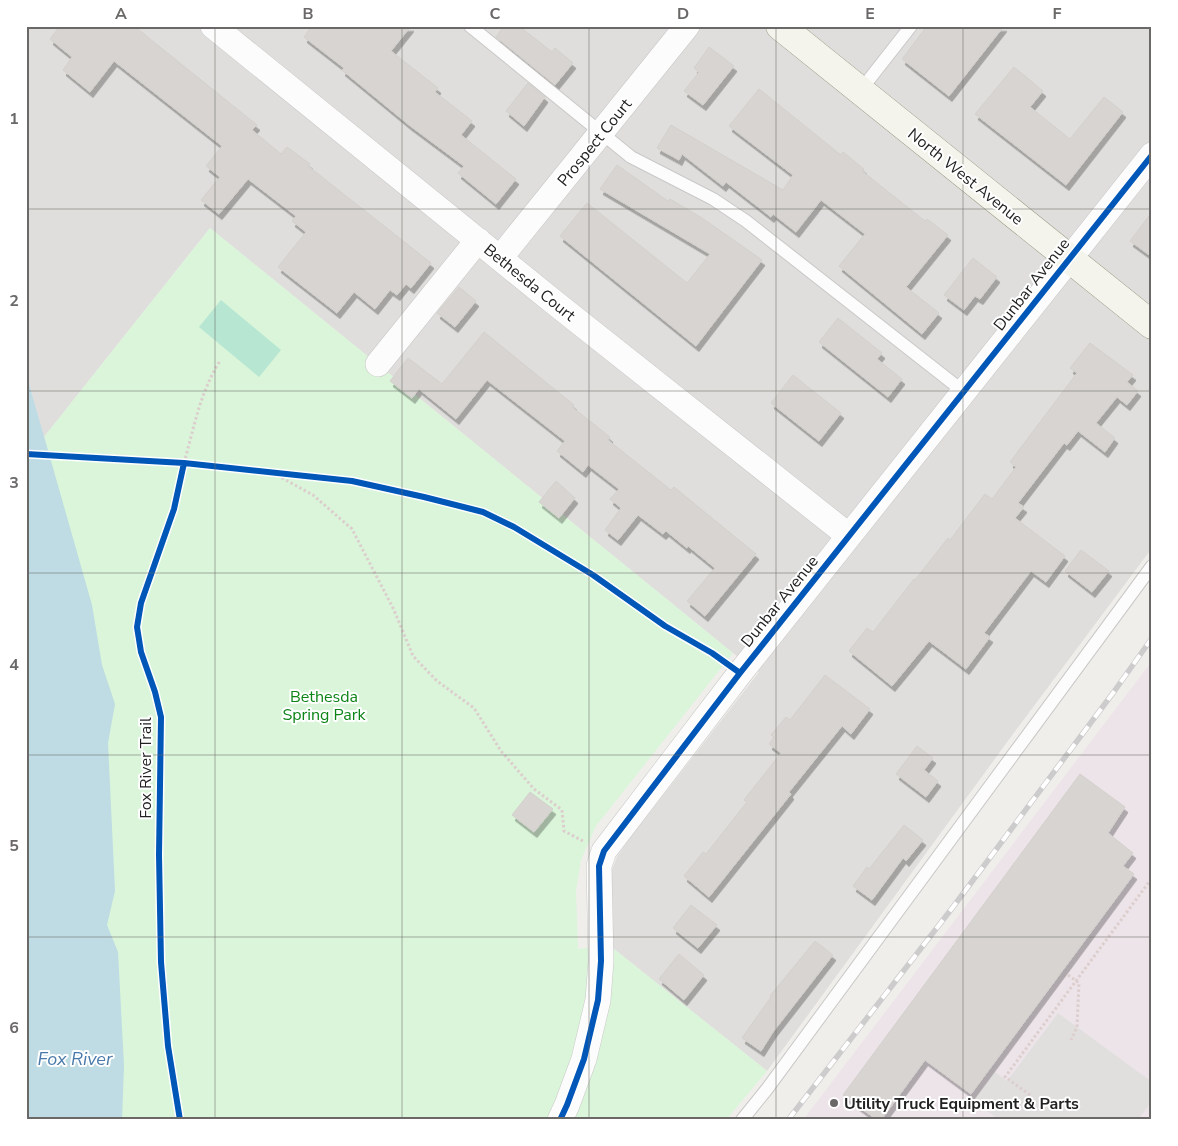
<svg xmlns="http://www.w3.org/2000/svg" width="1178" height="1146" font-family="'Nunito Sans',sans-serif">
<defs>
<filter id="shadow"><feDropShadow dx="3" dy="5.5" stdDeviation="0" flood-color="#0004"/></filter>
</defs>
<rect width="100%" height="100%" fill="#f0eeeb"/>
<path fill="#dfdedc" d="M26,26h1126v522l-139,186 -246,337 -158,-126 2,-73 6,-15 13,-19 129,-166 -26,-19 -523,-425 -166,209 -18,-64z"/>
<path fill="#ede4e9" d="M1152,661v459h-349z"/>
<path fill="#daf5da" d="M210,228l523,425 -137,173 -15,34 -5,31 2,58 31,-4 158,126 -41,49h-700v-682l18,-1z"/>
<path fill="#b7e6d2" d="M221,300l60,50 -22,27 -60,-50z"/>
<path fill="#e0dfde" d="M1058,1013l94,69v19l-14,19h-142l1,-2 -24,-17 22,-29 12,9z"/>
<path fill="#bfdbe3" d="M26,373l66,232 10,60 13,39 -7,39 7,148 -8,34 11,27 6,114 -2,54h-96z"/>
<path fill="#d7d4d2" stroke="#d3d0cc" filter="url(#shadow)" d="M60,26h74l123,99 -5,5 29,24 6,-7 23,17 -2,2 123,97 -20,25 -5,-4 -9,11 -7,-5 -15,19 -21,-17 -17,21 -59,-46 28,-35 -14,-11 4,-5 -48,-37 -29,35 -18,-14 19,-23 -14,-11 16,-20 -108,-85 -24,31 -27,-22 9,-13 -22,-18z
M312,26h99l-20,25 47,37 -3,4 37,29 -11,14 55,44 -20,25 -38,-31 6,-7 -55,-41 -67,-55 2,-2 -40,-31z
M504,26h15l33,26 3,-4 18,15 -18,22 -59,-48z
M927,26h77l-55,70 -47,-37z
M709,47l25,19 -31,39 -19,-14 15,-19 -5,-4z
M1014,67l29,24 -13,16 40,32 34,-42 19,15 -57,73 -91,-71z
M528,83l17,14 -21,29 -18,-15z
M759,89l82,66 2,-3 21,17 -2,2 63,50 2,-2 21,16 -42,52 33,26 -17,21 -83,-68 26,-32 -44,-34 -25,32 -23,-18 -2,3 -45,-35 -3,4 -41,-32 -3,6 -22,-12 14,-23 112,65 10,-15 -64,-49z
M617,165l51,36 2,-2 32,19 60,42 -66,86 -136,-110 27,-33 100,80 23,-29 -110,-65z
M1152,212v45l-22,-16z
M973,258l24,19 -17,22 -5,-3 -11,14 -20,-15z
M459,287l17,14 -21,26 -18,-14z
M838,318l44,35 -5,6 25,20 -14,18 -69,-55z
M484,332l90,73 -2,2 38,30 -2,3 63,50 3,-3 82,67 -51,62 -18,-15 28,-33 -27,-22 -1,2 -21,-17 -3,3 -25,-19 -20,25 -13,-10 16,-22 -11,-9 9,-10 -31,-24 -5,7 -26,-21 8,-10 -78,-61 -31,39 -37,-30 -7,9 -22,-17 18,-23 34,26z
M1090,343l43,32 -6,7 11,9 -11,14 -10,-8 -21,26 19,15 -10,14 -27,-21 -11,14 -3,-2 -46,60 6,4 -9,11 50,38 -19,26 -15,-11 -47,62 6,4 -24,32 -37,-28 -37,45 -43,-35 18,-23 6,4 41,-53 1,1 33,-42 2,2 35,-46 7,5 24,-32 -6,-5 67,-89 -7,-5z
M793,375l48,38 -22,28 -48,-38z
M556,481l19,17 -16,20 -20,-16z
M1081,550l28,21 -17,21 -27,-21z
M825,675l45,34 -19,25 -9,-8 -53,66 2,2 -82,103 -25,-21 19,-24 3,2 41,-52 -3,-2 37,-47 -12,-9 5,-7 -3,-2 15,-18 4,3z
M917,746l16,12 -9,12 14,11 -12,16 -30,-23z
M1080,774l45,33 -17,26 25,20 -10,13 11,8 -163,220 -46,-34 -44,60h-4l-34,-25z
M530,792l23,17 -19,23 -22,-17z
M904,825l19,15 -17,21 -3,-3 -31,42 -19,-14 14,-19 2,2z
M691,905l26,20 -19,23 -25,-20z
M815,941l18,14 -60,77 -12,19 -19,-13 29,-41 -1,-1z
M679,954l25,21 -20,25 -25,-21z"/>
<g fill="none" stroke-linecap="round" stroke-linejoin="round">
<defs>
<path id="lane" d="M470,26l161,131 82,42 33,22 218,171
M860,91l51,-65
M742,1120l25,-31 385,-523"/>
<path id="street" d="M213,26l342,277 294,233
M500,258l187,-232
M378,364l100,-124
M560,1120l7,-15 17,-46 14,-59 3,-39 -2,-95 5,-15 136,-178 412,-518"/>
<path id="secondary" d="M780,26l372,299"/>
</defs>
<use href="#lane" stroke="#c9c8c7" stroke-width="14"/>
<use href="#street" stroke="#c9c8c7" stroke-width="26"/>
<use href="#secondary" stroke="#999a82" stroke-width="29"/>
<path stroke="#dccecd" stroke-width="3" stroke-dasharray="2.5 2.5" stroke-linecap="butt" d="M184,463c10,-35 16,-71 36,-102
M273,473l40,22 39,34 42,81 19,46 24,25 37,27 27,43 33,38 28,21 2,21 19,10
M1068,975l11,8 -2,44 -6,13
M1030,1095l-25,-18 147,-199"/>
<use href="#lane" stroke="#fdfcfc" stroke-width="12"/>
<use href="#street" stroke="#fdfcfc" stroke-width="25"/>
<use href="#secondary" stroke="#f4f4ed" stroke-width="28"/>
<defs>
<path id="rail" d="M788,1120l165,-213 160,-214 39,-55"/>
</defs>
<use href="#rail" stroke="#ccc" stroke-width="5.5"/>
<use href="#rail" stroke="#fff" stroke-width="4" stroke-dasharray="11" stroke-linecap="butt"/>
<defs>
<path id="cycleway" d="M26,454l158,9 -10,46 -33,94 -4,24 4,25 14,40 6,25 -2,138 2,107 7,84 12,74
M184,463l168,18 72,16 59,15 31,15 79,48 72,51 47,27 28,20
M560,1120l7,-15 17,-46 14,-59 3,-39 -2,-95 5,-15 136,-178 412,-518"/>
</defs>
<use href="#cycleway" stroke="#fff" stroke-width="9"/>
<use href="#cycleway" stroke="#0057b8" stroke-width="6"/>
</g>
<path fill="none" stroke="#6a6968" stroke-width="1" stroke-opacity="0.55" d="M215,26v1094M402,26v1094M589,26v1094M776,26v1094M963,26v1094M26,209h1126M26,391h1126M26,573h1126M26,755h1126M26,937h1126"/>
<circle fill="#6a6968" stroke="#fff" stroke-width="2" cx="834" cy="1103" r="5"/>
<g text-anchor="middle" stroke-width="4" stroke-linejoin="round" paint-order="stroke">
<g font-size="16" fill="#222" stroke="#fff">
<text transform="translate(594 142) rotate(-51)" y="6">Prospect Court</text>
<text transform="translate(966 176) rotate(39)" y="6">North West Avenue</text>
<text transform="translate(530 282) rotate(39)" y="6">Bethesda Court</text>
<text transform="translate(1031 284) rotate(-52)" y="6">Dunbar Avenue</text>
<text transform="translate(779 601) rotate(-51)" y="6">Dunbar Avenue</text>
<text transform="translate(145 768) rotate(-90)" y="6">Fox River Trail</text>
</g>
<g font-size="16" fill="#0c8416" stroke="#fff">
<text x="324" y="702">Bethesda<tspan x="324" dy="18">Spring Park</tspan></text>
</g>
<g font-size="16" font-weight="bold" fill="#222" stroke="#fff" text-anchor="start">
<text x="844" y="1109">Utility Truck Equipment &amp; Parts</text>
</g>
<g font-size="18" font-style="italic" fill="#4a7aab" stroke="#fff">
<text x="75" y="1065">Fox River</text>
</g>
</g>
<rect width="1178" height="1146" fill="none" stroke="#ffffff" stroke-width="55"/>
<rect x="28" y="28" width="1122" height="1090" fill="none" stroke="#6a6968" stroke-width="2"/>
<g font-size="16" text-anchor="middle" font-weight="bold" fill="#6a6968">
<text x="121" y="19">A</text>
<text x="308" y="19">B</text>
<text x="495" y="19">C</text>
<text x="683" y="19">D</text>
<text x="870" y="19">E</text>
<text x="1057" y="19">F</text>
<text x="14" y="124">1</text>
<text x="14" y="306">2</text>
<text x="14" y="488">3</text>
<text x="14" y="670">4</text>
<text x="14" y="851">5</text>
<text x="14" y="1033">6</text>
</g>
</svg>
